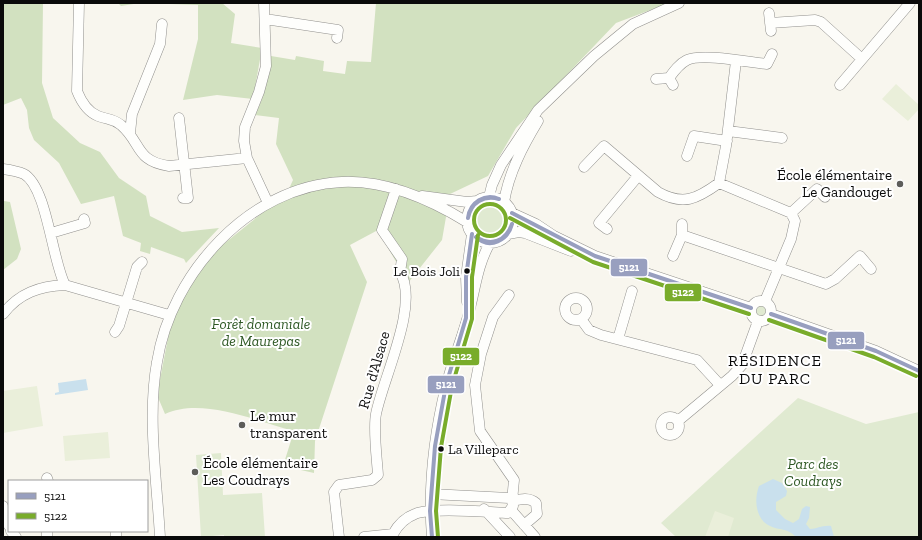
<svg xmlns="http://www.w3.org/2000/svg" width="922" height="540" font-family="'Zilla Slab',serif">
<rect width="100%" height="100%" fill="#f8f6ee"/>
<path fill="#e0ead1" d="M473 220a17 17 0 1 1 34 0a17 17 0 1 1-34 0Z
M755 311a6 6 0 1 1 12 0a6 6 0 1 1-12 0Z
M798,398l68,26 53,-12v125h-243l-15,-14z
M221,453l2,42 39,-2 3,44h-41v-2l-23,2 -5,-82z"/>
<path fill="#d2e1c0" d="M3,3h40l-1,80 11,35 27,25 20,9 19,26 27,18 4,20 32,16 37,-4 -33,35 -2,-4 -33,-12 -1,7 -10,-3 1,-8 -18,-7 -9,-40 -33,8 -22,-41 -25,-23 -5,-12 -2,-18 -6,-12 -18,7z
M118,3h104l13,11 -4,29 31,5 -9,51 -36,-4 -34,5 15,-61v-34l-58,-2 -19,3z
M376,3h293l-53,20 -100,105 -28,48 -38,18 -8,46 -34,43 -30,-53 -28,15 17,37 -52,159 -1,32 -31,-7 11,-35c-38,-10 -92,-34 -129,-17l-8,-19 15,-78 33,-58 82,-66 6,-13 -17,-36 3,-26 -24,-3 7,-16 9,-43 24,4 1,-4 28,5 -1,10 22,3 2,-13 24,1z
M4,201l6,1 11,47 -4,10 -14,11z"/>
<path fill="#eaefda" d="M896,84l23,21v4l-11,12 -26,-22z
M37,386l6,40 -40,7v-42z
M108,432l2,26 -45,3 -2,-25z
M715,511l19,7 -6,19h-23z"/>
<path fill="#c9e0ed" d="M86,379l2,11 -33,5v-2l4,-1 -1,-9z
M773,479l9,4 5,8 -1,5 -10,6v8l9,9 8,4 6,-4 3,-10 4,-3 4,1 -1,11 -3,6 4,5c7,0 12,-4 21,-3l3,11h-38c-10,-10 -16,-6 -26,-11 -15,-7 -16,-27 -11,-40z"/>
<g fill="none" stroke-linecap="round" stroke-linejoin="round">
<defs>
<path id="minor" d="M79,3l-2,88c4,10 11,21 21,25 10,4 14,2 23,9 21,18 14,36 48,41l78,-8
M264,3l2,63 -7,26 -14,35 -1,14 3,17 21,45
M769,13l2,18
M265,19l73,11 -1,8
M770,23l45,-3 6,2 41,37
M736,61l-10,85 -7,37 72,30 4,8 -4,18 -26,62
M669,78c5,-7 10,-14 18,-18 15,-7 61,2 80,4l5,-10
M656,79l13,-1 4,7
M840,85l70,-82
M179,118l9,80h-5
M728,131l54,7
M130,133l2,-19 28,-70 2,-20
M687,156l7,-20 33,5
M584,167l20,-21 54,46c25,14 39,7 61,-9
M3,169c7,1 14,2 21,5 23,13 28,86 41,111
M422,196l45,6 10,-1
M489,197l3,-12 9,-20 37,-55 56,-54 39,-32 46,-21
M467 220a23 23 0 1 1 46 0a23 23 0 1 1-46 0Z
M504,202c5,-30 19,-56 34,-81
M512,213l24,11 18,12 41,20 156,52
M791,213l26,-24 8,8
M607,229l-8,-6 39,-47
M51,233l34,-10 -1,-4
M508,234l11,-2 6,1 46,18
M682,235v-11
M673,256l9,-21 144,49 9,-5 25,-23 11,13
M509,295l-16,22 -12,37 -6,31 5,46 34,49 -2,21c9,-2 17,-4 24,2l1,11 -13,11
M565 309a11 11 0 1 1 22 0a11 11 0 1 1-22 0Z
M751 311a10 10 0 1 1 20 0a10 10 0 1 1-20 0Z
M467,302l-1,-25 6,-43
M3,314c16,-21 37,-28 62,-29l104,30
M771,314l105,37 43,20
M581,319l8,11 12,5 96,25 23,25
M115,332l4,-6 18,-59 5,-5
M618,339l14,-48
M661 426a9 9 0 1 1 18 0a9 9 0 1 1-18 0Z
M678,421l54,-45 10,-11 16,-44
M47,478l1,3
M3,506l2,13 4,7
M484,509l26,28
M511,510l24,27
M11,531l5,6
M393,534c5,-9 11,-16 22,-20 17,-7 71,-2 93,-1l5,-7 -1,-5 -3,-3 -78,-4
M47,537v-6
M116,537v-6
M160,537c-3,-55 -13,-121 -3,-175 14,-88 92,-176 185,-180 44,-2 89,18 125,40
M339,537l-5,-45 5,-7 33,-5 6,-5c-1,-16 -5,-46 -2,-61 7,-36 44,-110 24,-142l2,-13 -20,-29 14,-41
M364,537l29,-3
M432,537c-4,-50 2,-102 14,-151 7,-28 19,-54 25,-82 5,-21 8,-42 19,-61"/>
</defs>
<use href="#minor" stroke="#91908d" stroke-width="11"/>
<use href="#minor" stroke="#fefefc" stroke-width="10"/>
<defs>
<path id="bus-1" d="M512,213l83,43 156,52
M468,218c2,-16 17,-25 31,-19
M468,218c3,-16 16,-23 31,-19
M476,237c15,10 30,4 36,-13
M476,237c14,13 32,3 36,-13
M771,314l105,37 43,20
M432,537l-2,-26 5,-65 11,-61 20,-67v-41l6,-43"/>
<path id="bus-2" d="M474 220a16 16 0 1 1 32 0a16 16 0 1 1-32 0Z
M510,218l83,44 156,52
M769,320l105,37 42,19
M438,537l-2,-26 5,-64 11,-61 20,-67v-42l6,-42"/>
</defs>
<use href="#bus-1" stroke="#fff" stroke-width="7"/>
<use href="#bus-2" stroke="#fff" stroke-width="7"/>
<use href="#bus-1" stroke="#989fbf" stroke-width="4"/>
<use href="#bus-2" stroke="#79ac2b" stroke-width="4"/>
</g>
<g fill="#5d5d5a" stroke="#fff" stroke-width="1.5">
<circle cx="900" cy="184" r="4"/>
<circle cx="242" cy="425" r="4"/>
<circle cx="195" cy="472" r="4"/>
</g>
<g fill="#0a0a0a" stroke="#fff" stroke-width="1.5">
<circle cx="467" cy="271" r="3.5"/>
<circle cx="441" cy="449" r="3.5"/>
</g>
<g text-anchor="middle" stroke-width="4" stroke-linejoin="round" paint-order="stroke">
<g font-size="14" fill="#0a0a0a" stroke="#fff" text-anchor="end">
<text x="460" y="276">Le Bois Joli</text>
<text x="448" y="454" text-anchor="start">La Villeparc</text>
</g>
<g font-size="15" fill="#0a0a0a" stroke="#fff" text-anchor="start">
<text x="892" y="180" text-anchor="end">École élémentaire<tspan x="892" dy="17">Le Gandouget</tspan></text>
<text x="250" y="421">Le mur<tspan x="250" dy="17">transparent</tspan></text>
<text x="203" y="468">École élémentaire<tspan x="203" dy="17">Les Coudrays</tspan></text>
</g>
<g font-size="15" font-style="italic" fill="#2e5824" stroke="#fff">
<text x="261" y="329">Forêt domaniale<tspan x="261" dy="17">de Maurepas</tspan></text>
<text x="813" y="469">Parc des<tspan x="813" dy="17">Coudrays</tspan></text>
</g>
<g font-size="15" fill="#0a0a0a" stroke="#fff">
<text transform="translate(374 370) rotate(-74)" y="5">Rue d'Alsace</text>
</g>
<g font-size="16" letter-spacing="1" fill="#0a0a0a" stroke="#fff">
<text x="775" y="366">RÉSIDENCE<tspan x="775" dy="18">DU PARC</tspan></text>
</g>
</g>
<g stroke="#fff" stroke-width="1.5">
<rect x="610" y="258" width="38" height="19" rx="4" fill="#989fbf"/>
<rect x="664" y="283" width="38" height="19" rx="4" fill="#79ac2b"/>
<rect x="827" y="331" width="38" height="19" rx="4" fill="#989fbf"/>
<rect x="442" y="347" width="38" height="19" rx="4" fill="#79ac2b"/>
<rect x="427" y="375" width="38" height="19" rx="4" fill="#989fbf"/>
</g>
<g font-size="11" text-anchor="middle" font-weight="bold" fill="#fff">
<text x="629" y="271">5121</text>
<text x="683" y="296">5122</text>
<text x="846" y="344">5121</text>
<text x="461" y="360">5122</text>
<text x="446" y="388">5121</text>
</g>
<rect width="922" height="540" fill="none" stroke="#0a0a0a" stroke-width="8"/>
<rect x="8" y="480" width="140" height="52" fill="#ffffff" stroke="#9d9d9d"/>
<rect x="16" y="493" width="20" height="6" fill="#989fbf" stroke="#9d9d9d"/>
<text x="44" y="500" font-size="12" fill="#0a0a0a">5121</text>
<rect x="16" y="513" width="20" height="6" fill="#79ac2b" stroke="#9d9d9d"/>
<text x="44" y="520" font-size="12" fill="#0a0a0a">5122</text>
</svg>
